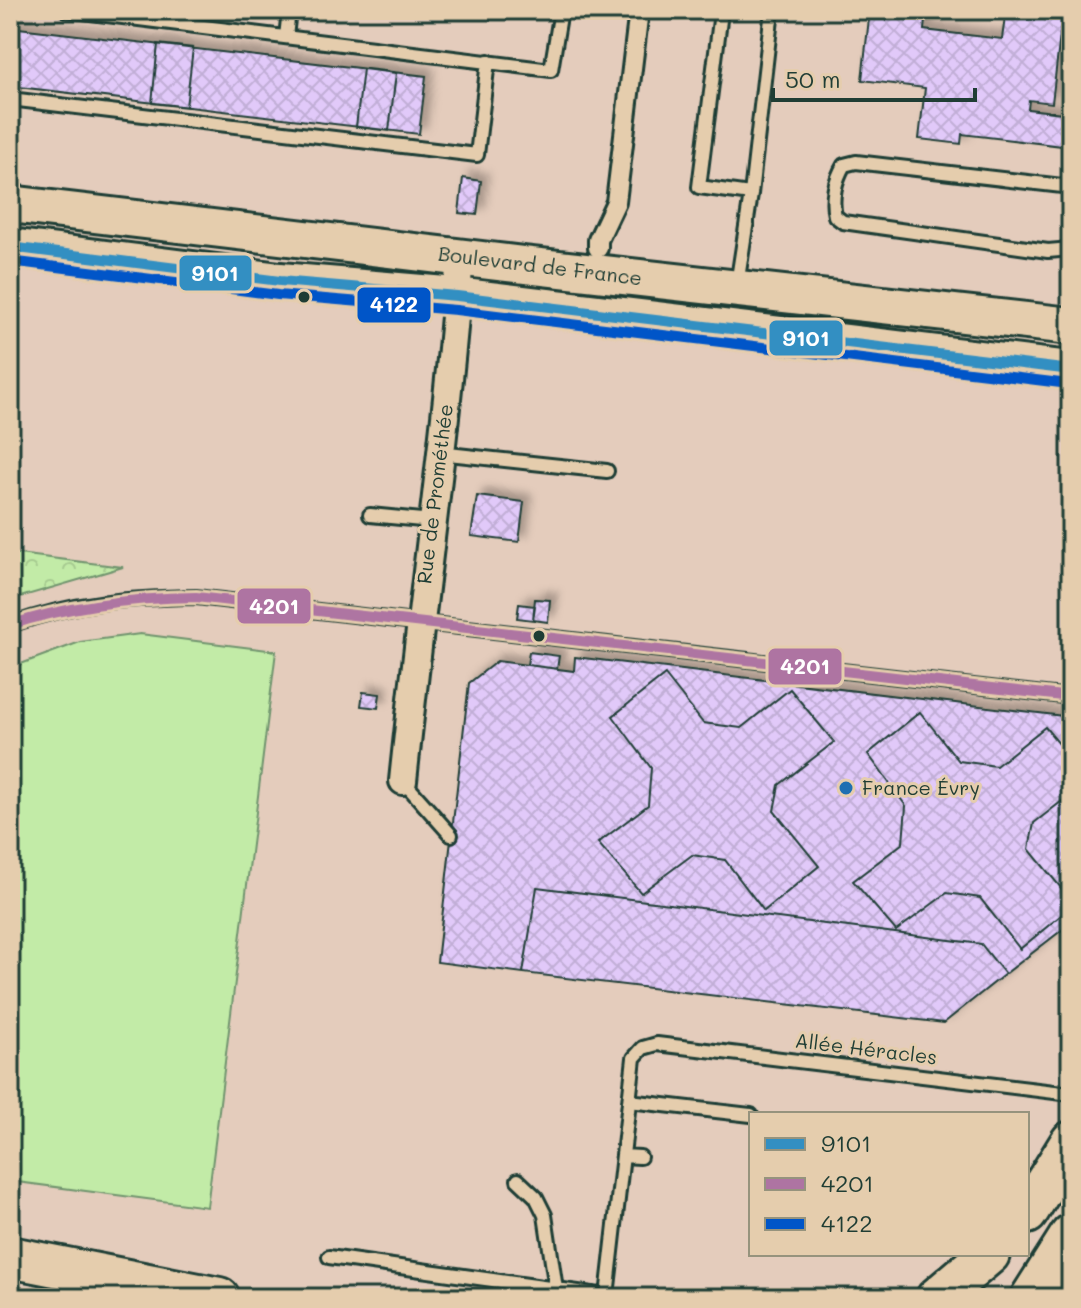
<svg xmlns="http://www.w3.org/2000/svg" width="1081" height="1308" font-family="Mali,sans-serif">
<defs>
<pattern id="park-crowns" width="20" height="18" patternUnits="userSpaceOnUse" patternTransform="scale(2)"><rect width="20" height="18" fill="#c2eba7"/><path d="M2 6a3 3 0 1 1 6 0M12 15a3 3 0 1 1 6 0" fill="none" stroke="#a6ca90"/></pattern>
<pattern id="building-cross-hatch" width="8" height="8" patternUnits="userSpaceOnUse" patternTransform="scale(2)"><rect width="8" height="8" fill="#e1c9f9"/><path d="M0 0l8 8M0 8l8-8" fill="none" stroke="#c1aed6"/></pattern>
<filter id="shadow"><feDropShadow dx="7" dy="-7" stdDeviation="4" flood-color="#0004"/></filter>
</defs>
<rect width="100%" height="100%" fill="#e4ccbc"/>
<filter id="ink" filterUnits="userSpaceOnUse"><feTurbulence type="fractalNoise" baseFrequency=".0125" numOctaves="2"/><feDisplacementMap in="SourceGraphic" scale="16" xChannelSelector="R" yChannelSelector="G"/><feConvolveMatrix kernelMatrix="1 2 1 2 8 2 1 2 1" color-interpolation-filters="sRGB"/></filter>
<g filter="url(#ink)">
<path fill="#c2eba7" stroke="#70946e" stroke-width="2" d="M140,634l136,17 -69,556 -197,-26v-513l70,-26z"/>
<path fill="url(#park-crowns)" stroke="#70946e" stroke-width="2" d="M10,553l113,14 -113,33z"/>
<path fill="url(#building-cross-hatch)" stroke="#1f3d34" stroke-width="2" filter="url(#shadow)" d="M870,10h56l-2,20 78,9 4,-29h57l-11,93 -23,-3 -1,9 43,5v33l-109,-13 -1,10 -42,-5 6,-51 -63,-8z
M10,27l416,49 -7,58 -409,-48z
M158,44l35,4 -7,59 -34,-4z
M363,69l33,4 -7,58 -33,-4z
M463,178l18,3 -4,34 -18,-2z
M477,496l47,6 -5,40 -48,-6z
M535,599l15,1 -2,22 -15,-2z
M519,604l16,2 -2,14 -16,-2z
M529,652l30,4 -2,13 -30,-4z
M575,657l496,60v206l-66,51 -24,-30 -444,-57 -14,86 -86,-11 32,-279 28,-22 77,10z
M665,675l38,48 38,5 49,-39 44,53 -55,43 -5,26 45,55 -55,45 -39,-51 -33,-5 -51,38 -43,-50 50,-38 3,-37 -38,-52z
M363,692l17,2 -2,14 -17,-2z
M920,712l39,49 37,5 49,-39 26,31v36l-37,29 -5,26 42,51v7l-51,42 -40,-51 -33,-5 -51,38 -43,-50 50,-38 3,-37 -38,-52z
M537,887l444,57 24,30 -61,49 -421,-50z"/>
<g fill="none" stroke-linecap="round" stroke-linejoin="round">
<defs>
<path id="service" d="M66,10l485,60 10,-60
M720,20l-21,167 52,7 -14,91
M286,37l3,-27
M10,99l467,56 11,-94
M1071,187l-215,-25 -12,3c-9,15 -13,34 -9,51l8,6 205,29 23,-2
M751,194l21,-184
M439,453l168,18
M370,515l62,6
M10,625c66,-23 117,-27 186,-28l875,100
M403,781l48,54
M629,1101l122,14
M623,1156l17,1
M518,1180l18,17 9,18 11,74
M329,1257l292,41
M607,1296l27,-238 9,-10 14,-4 414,50"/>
<path id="pedestrian" d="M598,248v-8l18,-38 23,-192"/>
<path id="minor" d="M403,781c18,-175 44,-350 57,-525"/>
<path id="secondary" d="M10,204l514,61 547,61
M10,247l270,34 177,15 614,74"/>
<path id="primary" d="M1027,1213l44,-71
M10,1257l209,41
M937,1298l52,-44
M1031,1298l40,-63"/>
</defs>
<use href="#service" stroke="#1f3d34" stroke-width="18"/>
<use href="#pedestrian" stroke="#1f3d34" stroke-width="24"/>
<use href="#minor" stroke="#1f3d34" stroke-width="32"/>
<use href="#secondary" stroke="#1f3d34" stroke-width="42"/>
<use href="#primary" stroke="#1f3d34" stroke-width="46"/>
<use href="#service" stroke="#e5cdad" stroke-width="12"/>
<use href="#pedestrian" stroke="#e5cdad" stroke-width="18"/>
<use href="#minor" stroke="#e5cdad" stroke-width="26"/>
<use href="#secondary" stroke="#e5cdad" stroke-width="36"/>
<use href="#primary" stroke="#e5cdad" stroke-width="40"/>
<defs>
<path id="bus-1" d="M10,247l270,34 177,15 614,74"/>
<path id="bus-2" d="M10,625c61,-20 122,-27 186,-28l875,100"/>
<path id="bus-3" d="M10,261l268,34 178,15 613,74"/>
</defs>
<use href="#bus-1" stroke="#e5cdad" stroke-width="16"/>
<use href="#bus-2" stroke="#e5cdad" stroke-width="16"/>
<use href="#bus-3" stroke="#e5cdad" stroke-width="16"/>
<use href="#bus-1" stroke="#338fc2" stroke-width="10"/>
<use href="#bus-2" stroke="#ae74a2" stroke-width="10"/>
<use href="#bus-3" stroke="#0055c8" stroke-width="10"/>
</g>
</g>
<g fill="#1f3d34" stroke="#e5cdad" stroke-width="3">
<circle cx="304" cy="297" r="7"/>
<circle cx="539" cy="636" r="7"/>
</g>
<circle fill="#1f6fb2" stroke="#e5cdad" stroke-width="3" cx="846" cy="788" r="8"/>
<g text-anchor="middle" stroke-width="6" stroke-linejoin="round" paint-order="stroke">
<g font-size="20" fill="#1f3d34" stroke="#e5cdad">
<text transform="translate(540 266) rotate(7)" y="7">Boulevard de France</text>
<text transform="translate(435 494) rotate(-83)" y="7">Rue de Prométhée</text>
<text transform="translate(866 1049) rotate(7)" y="7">Allée Héracles</text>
</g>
<g font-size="20" fill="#1f3d34" stroke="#e5cdad" text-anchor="start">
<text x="862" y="795">France Évry</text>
</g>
</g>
<g stroke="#e5cdad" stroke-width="3">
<rect x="178" y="254" width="75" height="38" rx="8" fill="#338fc2"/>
<rect x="356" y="286" width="76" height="38" rx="8" fill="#0055c8"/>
<rect x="768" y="319" width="76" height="38" rx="8" fill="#338fc2"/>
<rect x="236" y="587" width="76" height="38" rx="8" fill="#ae74a2"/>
<rect x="767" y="647" width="76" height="39" rx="8" fill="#ae74a2"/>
</g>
<g font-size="22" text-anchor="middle" font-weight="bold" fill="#fff">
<text x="215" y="281">9101</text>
<text x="394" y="312">4122</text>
<text x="806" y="346">9101</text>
<text x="274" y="614">4201</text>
<text x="805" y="674">4201</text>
</g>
<rect width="1081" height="1308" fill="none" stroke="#e5cdad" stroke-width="40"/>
<rect x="20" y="20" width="1041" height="1268" fill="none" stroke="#1f3d34" stroke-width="3" filter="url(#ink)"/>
<rect x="749" y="1112" width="280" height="144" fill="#e5cdad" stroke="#96937d" stroke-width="2"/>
<rect x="765" y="1138" width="40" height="12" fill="#338fc2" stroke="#96937d" stroke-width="2"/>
<text x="821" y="1152" font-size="24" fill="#1f3d34">9101</text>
<rect x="765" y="1178" width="40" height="12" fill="#ae74a2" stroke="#96937d" stroke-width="2"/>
<text x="821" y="1192" font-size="24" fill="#1f3d34">4201</text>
<rect x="765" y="1218" width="40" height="12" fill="#0055c8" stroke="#96937d" stroke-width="2"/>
<text x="821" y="1232" font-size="24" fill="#1f3d34">4122</text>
<path d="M773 88v12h202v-12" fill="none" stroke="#1f3d34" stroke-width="4"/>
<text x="785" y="88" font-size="24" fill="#1f3d34" stroke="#e5cdad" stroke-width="6" paint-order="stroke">50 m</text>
</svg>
